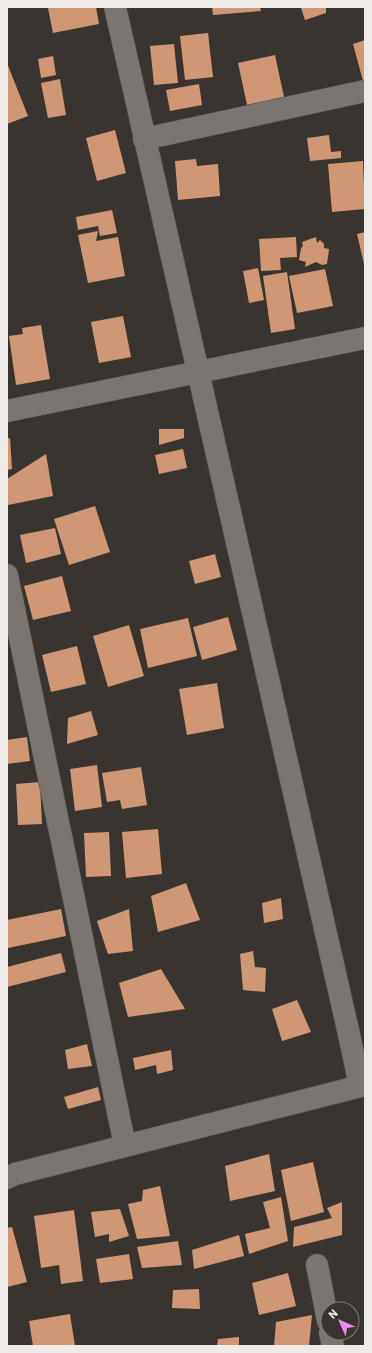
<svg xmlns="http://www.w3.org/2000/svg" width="372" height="1353" font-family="'IBM Plex Sans',sans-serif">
<rect width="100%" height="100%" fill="#393430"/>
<path fill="#d09774" d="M53,7h43l3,17 -46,9 -5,-25z
M212,7h48l1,4 -48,4z
M305,7h21v6l-21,7 -4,-12z
M208,33l5,44 -28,3 -5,-44z
M365,40v40l-2,1 -10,-37z
M174,44l4,39 -24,2 -4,-39z
M275,55l9,42 -37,8 -9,-42z
M53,56l3,19 -15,3 -3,-19z
M7,63l21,53 -21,8z
M60,79l6,36 -18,3 -7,-35z
M199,84l3,21 -32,6 -4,-21z
M115,130l11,43 -29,8 -11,-43z
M329,135l2,17 10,-1v7l-31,3 -3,-23z
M196,159l1,7 21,-2 2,32 -42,4 -3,-39z
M363,161l2,48 -33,3 -4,-48z
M112,210l5,23 -17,3 -2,-10 -20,4 -2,-13z
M98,231l-2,10 22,-4 7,39 -37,7 -10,-48z
M365,232v32h-1l-7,-30z
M296,237l1,20 -17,1 1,12 -20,1 -2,-32z
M316,237l1,6 3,-3 4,4v4l5,1 -2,15 -5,1 -6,-3 -11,5 1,-5 -7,-2 2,-12 2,-2 -1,-4z
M258,268l6,32 -15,3 -6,-32z
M325,269l8,37 -36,7 -8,-37z
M287,272l8,57 -24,4 -8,-57z
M123,316l8,41 -32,6 -8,-41z
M41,325l9,54 -34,6 -7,-49 14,-2 -1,-6z
M159,429h25v9l-25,7z
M10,438l2,31 -5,1v-31z
M183,449l4,19 -28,6 -4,-19z
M46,454l7,42 -45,9 -1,-26z
M95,506l15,46 -41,13 -15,-46z
M55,528l6,26 -35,9 -6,-28z
M215,554l6,23 -26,7 -6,-23z
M62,576l9,35 -38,9 -9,-34z
M228,617l9,33 -35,10 -9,-33z
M188,618l9,38 -49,12 -8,-39z
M129,625l15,51 -36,11 -15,-51z
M77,646l9,38 -35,8 -9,-37z
M217,683l7,45 -37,7 -8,-46z
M91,711l7,24 -31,9 1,-26z
M27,737l3,24 -23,3v-24z
M97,765l5,42 -27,4 -5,-42z
M141,767l6,38 -25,4 -2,-9 -13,2 -5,-29z
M40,782l2,42 -24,1 -2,-41z
M158,829l4,45 -36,4 -4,-46z
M109,832l2,44 -25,1 -2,-44z
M186,883l14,37 -42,12 -7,-36z
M281,898l2,21 -19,4 -2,-20z
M61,909l5,27 -58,12 -1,-7v-21z
M129,909l4,42 -25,3 -11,-33z
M253,951l2,16 11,1 -1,24 -22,-2 -3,-36z
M61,953l5,19 -59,15v-20z
M161,969l24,40 -57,8 -9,-34z
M297,1000l14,32 -29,9 -10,-32z
M87,1044l5,22 -24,3 -3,-19z
M171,1050l2,20 -16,4 -1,-9 -21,5 -2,-12z
M98,1087l3,13 -33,9 -4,-12z
M269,1154l6,37 -45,10 -5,-35z
M313,1162l11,50 -33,9 -10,-51z
M160,1186l10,50 -33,3 -9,-35 14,-3 1,-11z
M281,1197l7,44 -39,13 -4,-20 25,-6 -7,-26z
M342,1202v33l-49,12 1,-20 38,-9 -5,-10z
M120,1209l9,27 -20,6v-8l-14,3 -4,-25z
M74,1210l9,71 -22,3 -2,-19 -18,3 -7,-52z
M12,1227l15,55 -20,5v-59z
M239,1235l5,21 -50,13 -2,-19z
M178,1241l4,24 -40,3 -5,-21z
M129,1254l4,25 -33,4 -4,-24z
M288,1273l8,33 -37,9 -7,-32z
M199,1289l1,20 -28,-1 1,-18z
M70,1314l5,32h-42l-4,-25z
M312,1315l-3,31h-35l2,-24z
M239,1337v9h-22l1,-7z"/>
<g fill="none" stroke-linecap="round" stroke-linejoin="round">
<defs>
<path id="minor" d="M115,7l233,1023 12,56
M144,139l221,-48
M7,411l358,-73
M7,575l118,571
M7,1178l8,-4 350,-89
M317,1265l11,56
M330,1333l3,13"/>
</defs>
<use href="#minor" stroke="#55524e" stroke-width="23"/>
<use href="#minor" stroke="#7a7570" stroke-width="22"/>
</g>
<rect width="372" height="1353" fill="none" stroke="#edeae8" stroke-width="16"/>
<g transform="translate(340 1321) rotate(315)"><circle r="19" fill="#393430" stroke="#817d7a"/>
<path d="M0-3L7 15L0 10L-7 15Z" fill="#f18af4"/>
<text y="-6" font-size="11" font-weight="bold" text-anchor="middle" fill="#edeae8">N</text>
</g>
</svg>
